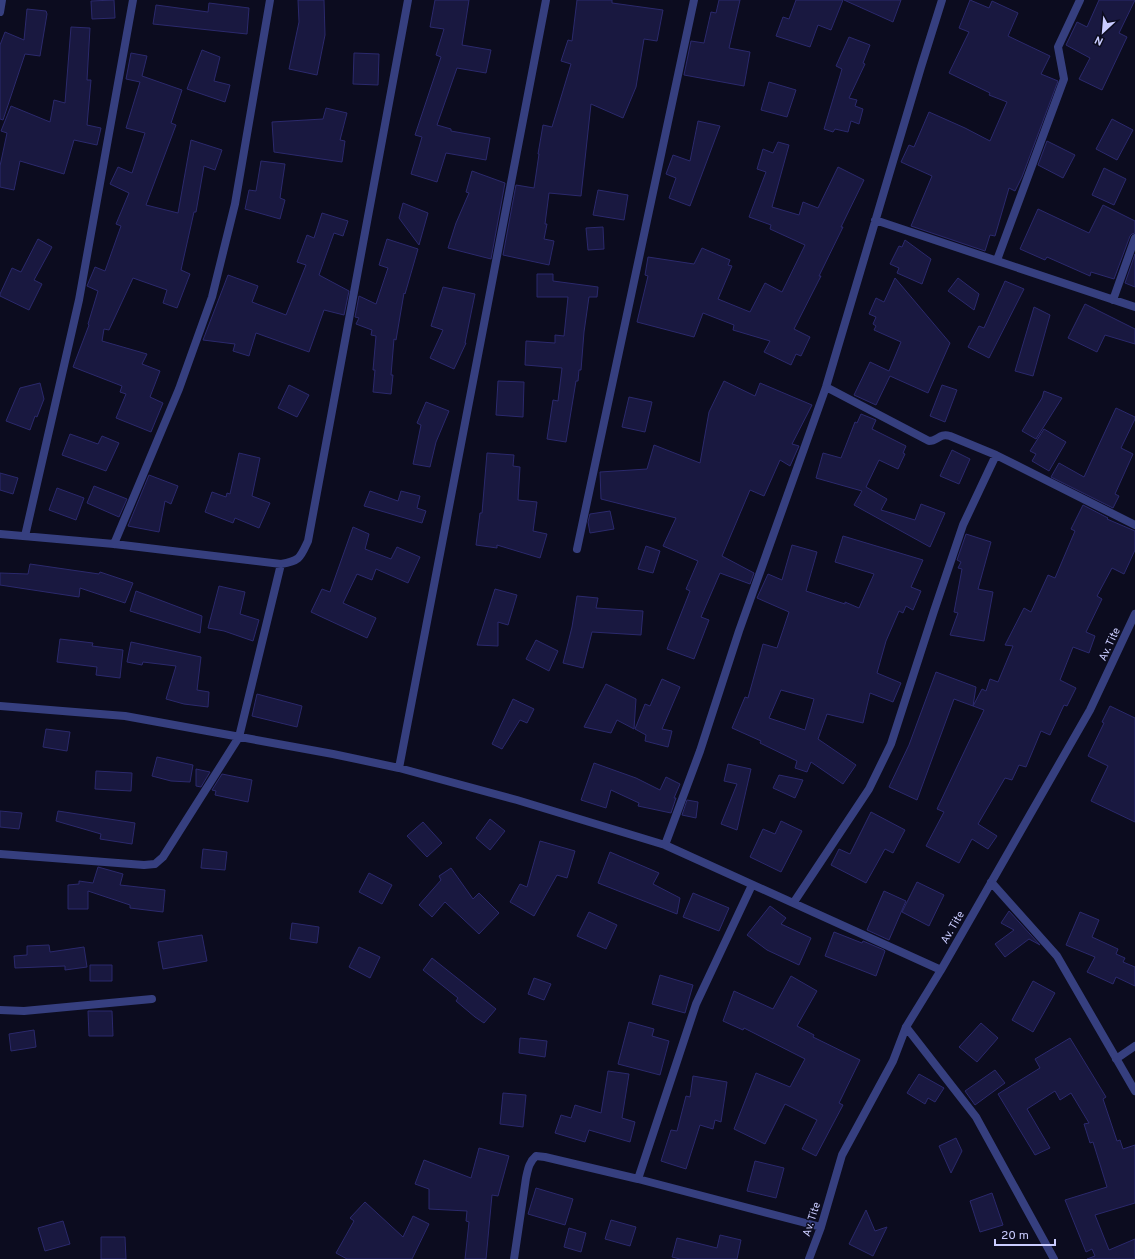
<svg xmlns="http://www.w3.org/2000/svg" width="1135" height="1259" font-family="Overpass,sans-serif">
<rect width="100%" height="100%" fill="#0c0c1f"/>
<path fill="#191840" stroke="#2b296c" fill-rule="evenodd" d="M114,0l1,18 -23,1 -1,-18z
M298,0h26l1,35 -8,40 -28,-6 10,-47z
M435,0h34l-7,45 29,5 -5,23 -29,-5 -20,57 14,4v2l39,7 -4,22 -40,-7 -9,29 -26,-8 11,-37 -7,-2 26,-78 -5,-2 8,-26 -14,-2z
M577,0h35v3l51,7 -6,31 -13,-2 -8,48 -13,31 -32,-14 -10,92 -32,-3 -4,31h2l-3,15 10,2 -5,24 -46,-10 13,-70 18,3 5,-34h-1l5,-29 9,2 19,-63 -10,-3 7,-21 4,1z
M719,0h21l-11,48 21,4 -6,34 -60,-11 7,-34 13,2 7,-31 5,1z
M796,0h47l-12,30 -13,-5 -8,22 -34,-11 7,-19 6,2z
M844,0h57l-8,22z
M970,0l19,8 3,-7 26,12 -10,23 42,20 -9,18 17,7 -36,96 -7,14 -6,-3 -14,48 -5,-1 -5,16 -74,-25 21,-50 -31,-14 8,-17 5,2 15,-35 36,16 25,13 17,-39 -18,-7 1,-2 -41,-20 20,-41 -10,-4z
M1099,0h36l-16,33 8,4 -25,53 -23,-11 11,-21 -24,-13 11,-23 10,5z
M209,3l40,5 -2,26 -94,-10 3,-19 52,7z
M27,9l19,2 1,3 -7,42 -15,-2 -22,66 -3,-1v-74l5,-13 19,8z
M71,27l19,1 -3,52h4l-4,45 14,3 -4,17 -23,-5 -10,34 -44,-13 -6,29 -14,-3v-21l7,-33 -6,-2 10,-25 39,16 4,-22 11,3z
M849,37l21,8 -7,18 2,1 -16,34 8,2 -2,6 8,3 -4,15 -8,-3 -3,11 -13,-3 -2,3 -9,-3 18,-60 -6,-3z
M202,50l18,7 -6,24 16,4 -5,17 -38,-13z
M131,53l16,3 -5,20 40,14 -11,33 5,2 -30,80 32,8 13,-73 31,10 -7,20 -11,-4 -8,46h-2l-13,58 9,4 -13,34 -14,-5 4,-13 -34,-12 -24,52 -5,-1 -2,12 45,13 -5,10 18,7 -10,26 13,6 -12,29 -35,-14 10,-24 -6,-2 2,-6 -49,-19 16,-42 -1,-1 10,-33 -11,-5 8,-19 10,4 16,-45 -5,-2 13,-31 -19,-9 8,-17 14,6 13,-40 -19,-5 14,-46 -14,-3z
M354,53l25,1 -1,31 -25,-1z
M769,82l27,8 -9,27 -26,-7z
M326,108l21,5 -7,27 5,1 -3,21 -68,-10 -2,-30 51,-3z
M1112,119l21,11 -16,30 -21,-11z
M698,121l22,5 -30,80 -21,-8 7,-20 -10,-4 7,-19 17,6z
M1047,141l28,14 -12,23 -25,-13z
M778,142l11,3 -17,62 27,8 4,-13 15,6 20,-41 26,13 -23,47h2l-24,49h2l-27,53 16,8 -9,19 -5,-2 -5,11 -27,-13 6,-11 -37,-11 1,-5 -31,-12 -9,24 -57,-15 11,-46 -3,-1 3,-18 46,7 8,-16 28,12 -2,5 4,1 -14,33 32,13 15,-29 17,9 23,-47 -35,-16 1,-4 -22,-8 17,-45 -9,-3 6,-20 10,4z
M261,161l24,3 -5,34 5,2 -5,19 -35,-10 4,-19 7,1z
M1104,168l22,11 -12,26 -22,-10z
M472,171l33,12 -14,76 -43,-11 8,-25 13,-30 -3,-1z
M598,190l30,5 -4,25 -31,-5z
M403,203l25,10 -9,32 -20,-27z
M1103,205l32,16v12l-3,1 -2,2 -16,43 -23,-7 -1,4 -43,-19 -2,3 -25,-11 18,-40 51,24z
M322,213l26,8 -5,15 -9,-3 -15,42 30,16 -5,24 -20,-5 -15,42 -53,-19 -7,23 -16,-5 2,-7 -32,-4 25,-65 30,11 -6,16 34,13 20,-50 -9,-3 10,-27 7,3z
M603,227l1,22 -16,1 -2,-22z
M38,239l14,8 -18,33 8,4 -13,26 -29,-14v-2l12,-26 9,4z
M387,239l31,10 -13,45 -1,-1 -8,47 -2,-1 -3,36h2l-2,19 -18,-2 2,-22h-2l3,-34 -5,-1 1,-5 -16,-6 3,-6 -4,-1 4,-21 17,8 12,-36 -9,-3z
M905,240l26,19 -9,25 -25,-11 2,-5 -9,-4 9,-18 3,1z
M1135,254v33l-10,-4z
M537,274h16v7l45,6 -1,10h-8l-5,35 -3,38h-2l-1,11h-2l-10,61 -19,-3 6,-39 5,1 4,-33 -37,-3 1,-24 29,2v-8l9,1 4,-39h-31z
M895,278l55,65 -22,50 -38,-17 -14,29 -22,-10 16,-33 19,9 12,-29 -27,-12 2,-4 -3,-2 3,-7 -7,-3 7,-16 8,4z
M958,278l21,16 -5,16 -26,-19z
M1005,281l19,8 -35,69 -21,-11 11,-21 5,2z
M443,287l32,7 -10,49h1l-12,26 -24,-11 13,-28 -12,-4z
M1085,304l50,25v15l-30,-9 -8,17 -29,-14z
M1034,307l16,8 -17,61 -18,-5z
M498,381l26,1 -1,35 -27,-2z
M724,381l31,15 5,-13 52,22 -20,39 7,2 -9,20 -10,-6 -16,36 -14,-6 -28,66 32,17 -4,11 -30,-11 -19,44 8,3 -15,39 -27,-10 23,-58 -4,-2 12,-28 -35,-15 13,-28 -75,-19 -1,-27 47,-3 7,-24 46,18 9,-51z
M40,383l4,16 -7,18 -2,-1 -5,14 -24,-9 14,-33z
M289,385l20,10 -12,22 -19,-9z
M942,385l15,5 -12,32 -15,-6z
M1044,391l18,7 -26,41 -14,-8 20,-33z
M629,397l23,5 -7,30 -23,-5z
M426,402l23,9 -13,31 -6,25 -17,-3 8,-39 -4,-2z
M1116,408l19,9v2l-14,29 12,6 -18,40 4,2 -6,12 -62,-31 8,-14 25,14z
M861,414l15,6 -4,9 34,17 -3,7 2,1 -7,15 -19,-9 -13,27 21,12 -6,11 34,10 6,-16 24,9 -15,34 -76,-42 8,-14 -46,-13 7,-25 18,5 14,-36 2,1z
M1044,429l22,13 -17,29 -17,-10 4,-7 -6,-3z
M70,434l28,10 4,-8 17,7 -13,28 -44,-16z
M952,450l18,9 -11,25 -19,-8z
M239,453l21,5 -8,38 18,7 -11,25 -24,-10 -2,5 -28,-11 7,-20 14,5 1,-4 3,1z
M487,453l27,2 -1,11 7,1 -2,33 19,2 -4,29 14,3 -7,24 -43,-13v3l-21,-3 4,-32h2z
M0,473l18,5 -5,16 -13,-4z
M149,475l29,11 -7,18 -6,-3 -6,31 -31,-6z
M94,486l33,13 -8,18 -32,-14z
M57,488l27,10 -8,22 -27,-10z
M370,491l28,10 3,-10 19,5 -3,12 9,3 -4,12 -58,-17z
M1083,505l25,13 -1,1 28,12v19l-11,24 -12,-6 -15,28 5,3 -16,33 9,4 -6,17 -16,-6 -13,33 16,8 -9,18 -3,-1 -14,30 -9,-4 -15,36 -7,-2 -7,15 -7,-2 -27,46 19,12 -9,13 -16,-10 -13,24 -33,-17 18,-34 -7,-3 47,-99 -11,-4 9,-17 4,2 4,-12 8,3 15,-36 -8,-1 19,-37 7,4 17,-37 7,3 20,-47 -4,-2z
M610,511l4,18 -24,4 -2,-11 2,-8z
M353,527l16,7 -4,15 26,10 6,-12 23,10 -12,26 -32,-14 -4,11 -15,-6 -14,29 33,15 -9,20 -56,-26 11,-23 8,3z
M966,534l25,8 -13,47 15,3 -9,49 -34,-6 8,-22 -4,-1 8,-43 -4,-1 3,-6 -4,-2z
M843,536l80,24 -12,27 10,4 -8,19 -7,-4 -3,7 -4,-2 -13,30 -9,32 24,10 -8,19 -23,-9 -7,30 -36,-9 -9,25 38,26 -13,19 -32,-22 -4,10 -12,-4 2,-7 -37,-18 1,-2 -29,-13 13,-31 3,1 15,-54 14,4 12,-36 -32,-14 11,-24 14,6 10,-35 25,7 -11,39 39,13v-2l14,6 15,-34 -39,-12zM781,690l33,9 -9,31 -36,-12z
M646,546l14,5 -7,22 -15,-4z
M30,564l69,10 1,-2 33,11 -8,20 -45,-15 -1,9 -79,-12v-12l28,1z
M219,586l26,6 -5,22 19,6 -6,21 -29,-10 -16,-3z
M495,589l22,6 -9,30 -10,-3v24l-21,-1z
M136,591l66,25 -2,17 -70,-22z
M577,596l21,2 -2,10 47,3 -2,24 -49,-3 -9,36 -20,-5 9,-36z
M60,639l33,4 -1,3 31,4 -3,28 -24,-3 1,-8 -40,-5z
M536,640l22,11 -9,20 -23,-12z
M131,642l70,15 -4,33 12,2 -1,15 -24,-3 -18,-5 10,-33 -33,-4 -1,3 -15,-3z
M936,672l40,15 -3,19 -19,-7 -37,101 -28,-13 20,-42z
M662,679l18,8 -18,42 10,2 -4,16 -23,-6 1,-6 -11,-6 10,-25 5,2z
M606,684l30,15 -2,30 -17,-9 -6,13 -27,-6z
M257,694l45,12 -5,21 -45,-11z
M513,699l21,10 -7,14 -7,-3 -18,29 -10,-5z
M1110,706l25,12v104l-44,-21 17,-35 -20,-10 16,-33 -2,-1z
M46,729l24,3 -3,19 -24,-4z
M157,757l36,8 -3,17 -19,-1 -19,-5z
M594,763l42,15 24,12 6,-13 14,7 -6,14h2l-5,15 -33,-7 1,-3 -28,-13 -5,18 -25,-8z
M728,764l23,5 -14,61 -16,-6 16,-40 -13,-3z
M196,769l14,3 -9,15 -5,-1z
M96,771l36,2 -1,18 -36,-2z
M222,774l30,6 -4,22 -33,-7 1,-4 -4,-1z
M779,775l24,5 -8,18 -22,-10z
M687,800l11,2 -2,16 -14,-3z
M0,811l22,2 -3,16 -19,-2z
M58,811l77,12 -3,21 -32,-5 1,-5 -45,-13z
M871,812l34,18 -12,23 -8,-4 -19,34 -35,-18 8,-16 11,5z
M490,819l15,12 -15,19 -14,-12z
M781,821l21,10 -21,41 -31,-15 13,-28 12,5z
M423,822l19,21 -15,14 -20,-21z
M540,841l35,10 -8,27 -10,-3 -23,41 -24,-14 10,-18 7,3z
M203,849l24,3 -2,18 -24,-2z
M610,852l49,21 -6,11 27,14 -3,16 -79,-31z
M98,867l25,7 -3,11 45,5 -2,22 -33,-4v-3l-42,-14v18h-20v-24l11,-1v-3l14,2z
M451,868l22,31 6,-6 20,20 -20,21 -34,-32 -13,15 -13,-12 22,-25 -2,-4z
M369,873l23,12 -10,19 -23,-12z
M917,882l27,13 -15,31 -27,-14z
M884,891l22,10 -17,39 -22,-10z
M693,893l36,15 -10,23 -36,-14z
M770,906l16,12 -5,6 30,14 -12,27 -32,-15 -20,-15z
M1009,911l31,34 -11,-6 -24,18 -10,-13 19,-14 -13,-7z
M589,912l28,13 -11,24 -29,-13z
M1080,912l19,8 -7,17 26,12 -2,5 9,4 -2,4 12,5v19l-19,-9 -3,7 -26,-12 8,-15 -29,-12z
M292,923l27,4 -2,16 -27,-4z
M834,932l28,11 1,-2 21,9 1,1 -9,25 -51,-20z
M202,935l5,26 -44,8 -5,-27z
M49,945l1,7 34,-5 3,20 -22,3v-4l-50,2 -1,-12 13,-1v-9z
M359,947l21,10 -10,21 -21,-11z
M432,958l64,51 -12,14 -9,-6 -19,-16 2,-3 -35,-28z
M90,965h22v16h-22z
M660,975l33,10 -8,28 -33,-9z
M791,976l26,15 -20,35 17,9 -1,2 47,23 -21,43 4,2 -27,51 -14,-7 15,-29 -32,-16 -20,40 -31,-15 22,-56 34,14 15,-28 -61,-31 -1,2 -20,-9 11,-30 39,18z
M534,978l17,6 -7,16 -16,-6z
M1033,981l22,12 -22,39 -21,-12z
M88,1011h24l1,25h-24z
M629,1022l25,7 -2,7 17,5 -9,34 -42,-11z
M981,1023l17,15 -21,24 -18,-15z
M34,1030l2,17 -25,4 -2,-17z
M520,1038l27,3 -2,16 -26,-4z
M1070,1038l36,59 -3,2 14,42 3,-1 3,9 12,-4v58l-40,12 14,35 26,-11v20h-48l8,-3 -3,-7 -6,3 -21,-52 42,-13 -14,-45 -3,1 -6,-19 5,-1 -18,-30 -11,7 -5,-9 -28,18 23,39 -15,7 -37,-61 42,-26 -5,-9z
M995,1070l10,13 -30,22 -10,-14z
M608,1071l21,3 -7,44 13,4 -5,20 -41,-12 -4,12 -30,-9 6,-18 10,3 4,-13 26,8z
M919,1074l25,14 -9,14 -7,-4 -3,6 -18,-11z
M693,1076l34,6 -6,40 -6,-2 -2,9 -13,-4 -14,44 -25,-8 10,-31 6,1 9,-35 4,1z
M503,1093l23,2 -3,32 -23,-3z
M956,1138l6,13 -11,22 -12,-27z
M479,1148l30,8 -11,40 -6,-1 -6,64h-21l4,-37 -3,-1 1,-10 -38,-2v-20l-14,-5 9,-24 47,18z
M755,1161l29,7 -8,30 -29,-7z
M536,1188l37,11 -8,26 -37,-11z
M992,1193l11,32 -23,7 -10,-31z
M365,1202l38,35 10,-21 16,8 -17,35h-65l-11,-6 18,-32 -4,-3z
M866,1210l9,21 12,-4 -14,29 -24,-12z
M611,1220l25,7 -6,19 -25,-7z
M63,1221l7,23 -25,7 -7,-23z
M569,1228l17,5 -5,19 -17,-5z
M720,1235l21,5 -4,19h-57l-8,-2 5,-19 40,10z
M101,1237h24l1,22h-25z"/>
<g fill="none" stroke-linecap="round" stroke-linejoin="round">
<path stroke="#363f7f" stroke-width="8" d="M0,12l2,-12
M875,220l260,87
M997,260l67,-181 -6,-32 22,-47
M1113,300l22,-62
M826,387l103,54c9,0 10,-8 21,-5l46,19 139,70
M0,534l114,10 167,20c19,-3 19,-6 27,-23l100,-541
M25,536l54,-236 54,-300
M114,544l65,-155 33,-92 23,-93 35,-204
M577,549l117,-549
M0,706l125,10 208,38 66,14 118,32 148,45 276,125
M399,768l147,-768
M665,845l35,-94 39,-120 87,-244 95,-320 21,-67
M0,854l144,11 11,-1 8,-7 76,-120 42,-173
M991,882l66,74 78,135
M752,885l-56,119 -58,175 183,48
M794,902l75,-113 22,-45 43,-133 29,-86 33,-70
M0,1010l24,1 128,-12
M906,1027l70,90 78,142
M1116,1059l19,-13
M514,1259l12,-81c2,-9 3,-16 10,-22l9,1 93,22
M809,1259l12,-32 21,-72 51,-94 13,-34 35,-57 149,-260 45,-96"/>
</g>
<g text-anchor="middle" stroke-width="3" stroke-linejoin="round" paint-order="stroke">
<g font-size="11" fill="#caccff" stroke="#0c0c1f">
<text transform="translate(1109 644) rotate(-65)" y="4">Av. Tite</text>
<text transform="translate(952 927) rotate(-60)" y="4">Av. Tite</text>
<text transform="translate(811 1219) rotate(-72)" y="4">Av. Tite</text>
</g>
</g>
<g transform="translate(1103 32) rotate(206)" stroke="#0c0c1f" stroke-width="3" paint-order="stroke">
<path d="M0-3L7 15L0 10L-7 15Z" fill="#caccff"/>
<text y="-6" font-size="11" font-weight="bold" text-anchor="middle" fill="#caccff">N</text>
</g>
<path d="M995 1239v6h60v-6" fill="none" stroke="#caccff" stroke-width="2"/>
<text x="1001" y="1239" font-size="12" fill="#caccff" stroke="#0c0c1f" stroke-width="3" paint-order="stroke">20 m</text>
</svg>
